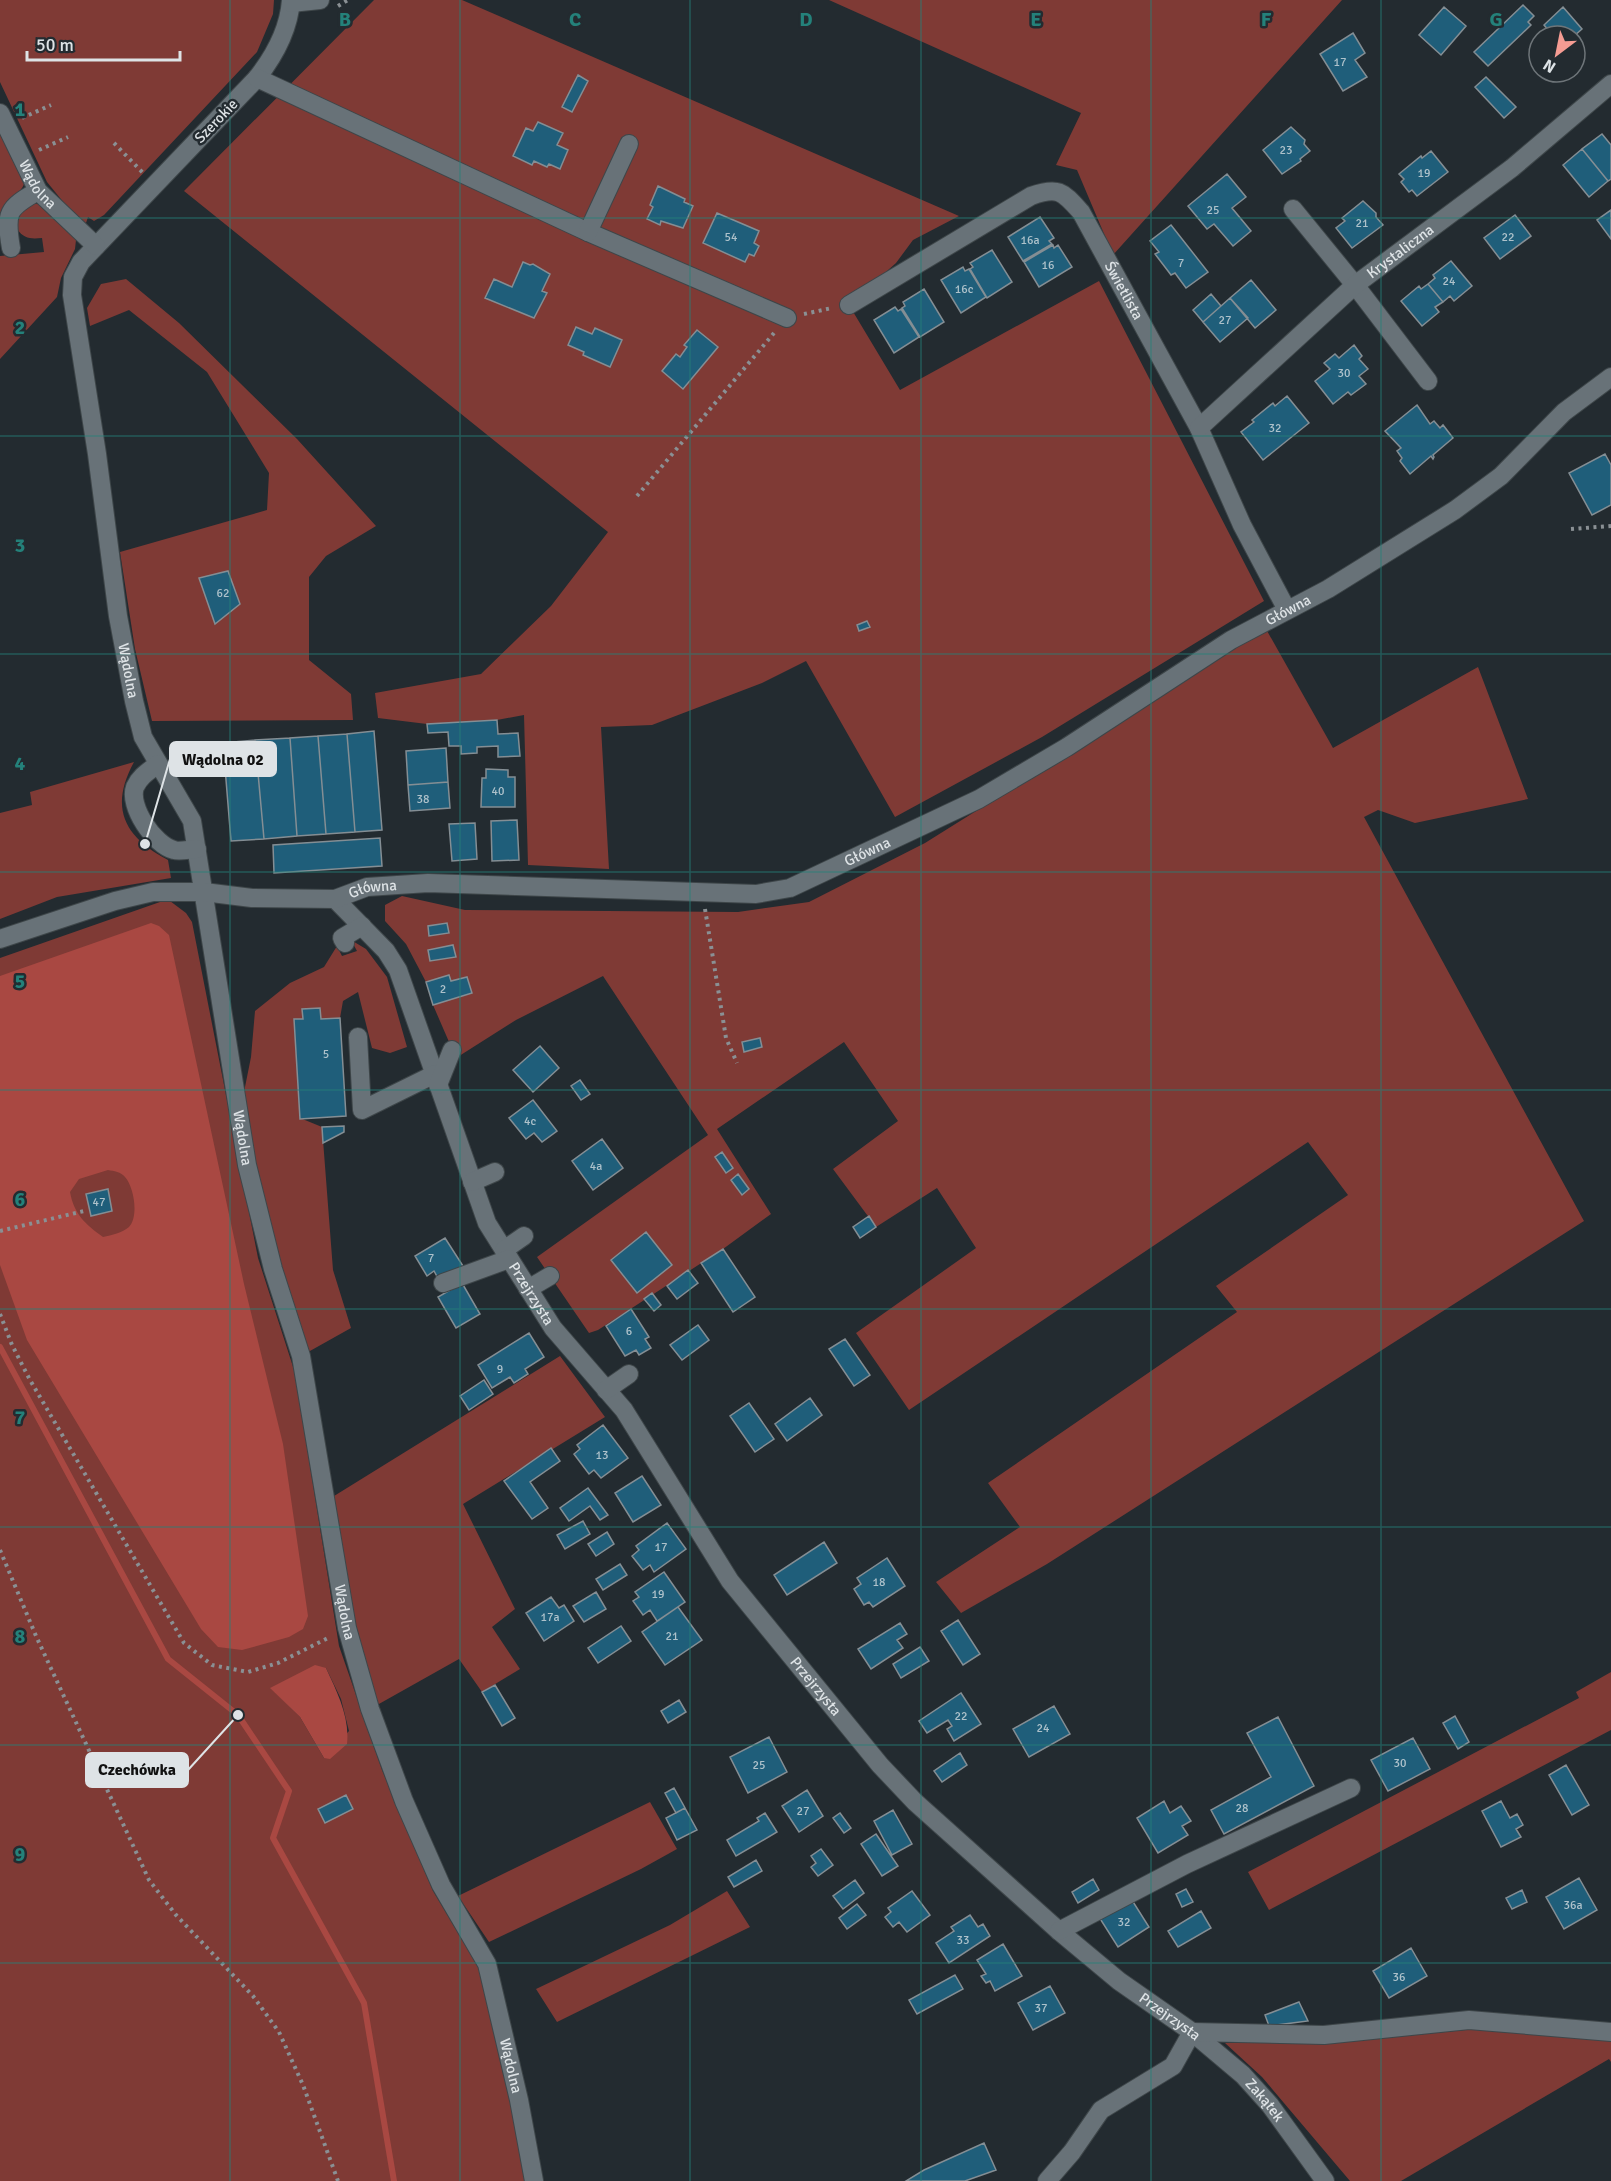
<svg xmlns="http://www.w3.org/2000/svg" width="1611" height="2181" font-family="Signika,sans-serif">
<rect width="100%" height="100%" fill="#232b30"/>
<path fill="#7f3a35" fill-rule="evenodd" d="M0,0h274l-1,14 -16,38 -153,163 -10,6 -6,-4 -2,6 -13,-9 -26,-32 -47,-100z
M374,0h88l497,216 -46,24 -17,23 -47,42 51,85 199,-109 165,320 -222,136 -147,80 -89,-156 -44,22 -110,42 -51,2 8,142 -81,-4 -4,-150 -27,5 -70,4 -49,-6 -3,-25 106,-19 70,-68 57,-74 -424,-341z
M829,0h513l-229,255 -36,-85 -21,-5 25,-52z
M0,134l25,44c0,8 -4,11 -8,17 -7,12 -15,28 -17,42z
M34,203l7,2 32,30 3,5 -1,9 -14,29 -4,19 -57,62v-103l44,-4 -2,-14c-11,1 -18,1 -25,-9v-17z
M126,279l53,44 118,116 79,87 -50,30 -17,21v83l42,34 2,26 -201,1 -17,-72 -15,-97 147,-42 2,-37 -62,-101 -78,-62 -39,16 -3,-18 14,-24z
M1266,629l67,119 145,-81 50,132 -113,24 -37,-13 -14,7 220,404 -537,343 -86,49 -25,-31 84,-55 -32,-44 249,-171 -21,-26 132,-91 -40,-53 -399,268 -53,-77 120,-85 -39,-60 -61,39 -43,-58 65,-48 -54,-79 -127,87 54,85 -48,35 -125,81 -9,3 -52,-76 171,-122 -105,-159 -87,44 -60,38 -23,-53 -7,-23 -20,-38 -21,-23v-16l17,-9 63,14 273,2 71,-10 116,-59z
M134,762c-25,46 -10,75 34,98l3,18 -114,19 -57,22v-106l32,-8 -2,-13z
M170,901l16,12 6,9 66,336 37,115 44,273 43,124 51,121 51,85 44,205h-528v-1223l160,-56zM326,1668l15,31 8,32 -25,27 -24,-41 -29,-29z
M351,940l15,9 21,28 20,70 -17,6 -18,-5 -14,-56 -15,9 -3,17 -19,1 -1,-11 -17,11 -9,1 6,98 22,9 11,143 18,58 -50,28 -62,-239 12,-60 4,-46 35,-28 34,-16 13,-21 5,10 15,-5z
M560,1356l45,61 -142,87 52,105 -23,18 28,42 -38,23 -23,-33 -89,50 -44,-208z
M1611,1672v58l-342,180 -21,-38 331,-174 -3,-6z
M650,1802l27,47 -36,20 -152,73 -31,-46z
M727,1891l23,36 -193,95 -21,-33 134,-64z
M1475,2029l136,12v21l-2,-3 -208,122h-51l-88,-104 -37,-34h107z"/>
<path fill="#a94842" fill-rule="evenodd" d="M151,923l8,3 10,9 75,349 39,160 25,172 -5,13 -14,8 -47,13 -24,-3 -17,-18 -174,-289 -27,-75v-289zM108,1170c6,1 13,2 17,7 9,10 14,39 4,50 -7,6 -17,8 -26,10 -18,-13 -29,-23 -33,-45l9,-13z
M315,1665l11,3c11,24 24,49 21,76l-17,15 -6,-1 -24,-41 -30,-29z"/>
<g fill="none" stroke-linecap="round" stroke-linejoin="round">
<path stroke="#a94842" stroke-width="6" d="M0,1347l168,312 70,56 51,76 -16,47 91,165 30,178"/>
</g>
<path fill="#1f5e7a" stroke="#848e94" stroke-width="1.5" d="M1523,5l11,11 -6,6 3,3 -43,41 -14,-14z
M1444,7l22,19 -25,29 -22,-20z
M1563,7l19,22 -8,7h-30l5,-5 -5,-6z
M1353,33l12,20 -10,7 12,17 -24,14 -23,-37z
M578,75l10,6 -16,31 -10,-5z
M1486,77l30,30 -12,11 -29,-31z
M538,122l25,11 -6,12 11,5 -8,19 -11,-5 -2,3 -13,-6 -2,4 -19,-9 13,-28 7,3z
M1291,127l14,13 -1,4 6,7 -10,8 1,2 -19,13 -19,-24z
M1602,134l9,11v34l-3,2 -26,-32z
M1582,149l26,32 -19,16 -26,-32z
M1431,151l17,21 -31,24 -5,-6 -3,2 -8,-10 3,-3 -5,-5 22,-18 1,2z
M1227,174l19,23 -14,11 19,23 -18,15 -19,-22 -7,5 -19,-23z
M658,186l27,13 -1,3 9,4 -10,22 -22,-7 -1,4 -13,-6 6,-12 -3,-2z
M1363,201l13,12v4l7,8 -31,23 -16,-20 9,-7 -3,-3z
M1611,210v29l-14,-19z
M717,213l42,18 -5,12 5,3 -5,10 -5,-2 -4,8 -42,-19z
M1515,215l16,21 -31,23 -16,-21z
M1040,217l14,21 -5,3 3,3 -29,17 -15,-24z
M1171,225l37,47 -22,16 -11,-15 -4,2 -3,-4 -13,-17 4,-2 -9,-11z
M1053,245l1,3 4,-3 14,22 -33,20 -15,-25z
M992,250l20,32 -25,16 -17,-29 3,-2 -3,-4z
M1451,261l21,25 -18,15 -4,-5 -7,6 -15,-18 7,-6 -2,-3z
M523,262l7,3 3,-1 17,10 -8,17 5,2 -13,25 -49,-20 9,-19 18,8z
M963,267l2,4 4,-2 17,28 -25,16 -20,-33z
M1251,280l25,30 -21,18 -25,-30z
M1428,284l15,18 -8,5 4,5 -17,14 -21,-25 18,-15 2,3z
M924,289l20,33 -24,15 -18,-29 3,-2 -2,-4z
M1211,294l10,12 -18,16 -10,-12z
M1230,298l18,20 -28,24 -17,-20z
M895,307l3,4 3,-2 18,28 -25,16 -20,-33z
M576,327l16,7 3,-6 27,12 -12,27 -27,-12 1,-3 -16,-7z
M697,330l21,17 -35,42 -21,-18 14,-17 4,3 7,-10 -3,-2z
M1354,345l8,11 -3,3 9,10 -9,7 7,8 -15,11 -3,-3 -15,12 -18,-23 15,-12 -6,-6 11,-9 4,4z
M1287,396l22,27 -46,37 -22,-28 13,-10 -2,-2 21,-17 2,3z
M1417,405l13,19 4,-3 6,7 3,-3 10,13 -20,17 1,2 -1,2 -2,-3 -21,18 -10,-13 2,-3 -5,-7 4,-3 -16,-17z
M1605,454l6,11v40l-19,10 -23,-42z
M228,571l12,33 -25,20 -16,-46z
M867,621l3,6 -11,4 -2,-6z
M497,720l1,14 20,-1 2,23 -22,1v-11l-21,1v6l-16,1v-8h-12l-1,-14 -20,1 -1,-9z
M374,731l8,99 -27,2 -8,-98z
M347,734l8,98 -29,2 -8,-98z
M318,736l8,98 -29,2 -7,-98z
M290,738l7,98 -33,3 -9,-99z
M255,740l9,99 -33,2 -8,-98z
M446,748l2,34 -40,3 -2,-34z
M486,769l22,1v7h7v30h-34l1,-29h4z
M448,782l2,26 -40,3 -2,-26z
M517,820l2,40 -27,1 -1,-40z
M475,823l2,36 -25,2 -3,-37z
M380,838l2,28 -108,7 -1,-28z
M447,923l2,10 -20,3 -1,-10z
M453,945l3,12 -26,4 -2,-11z
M449,975l2,6 16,-4 5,16 -39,12 -7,-23z
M320,1008l1,11 19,-1 6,98 -46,3 -6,-100h9l-1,-10z
M760,1038l2,9 -18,5 -2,-10z
M540,1046l19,22 -26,24 -20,-22z
M580,1080l10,14 -9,6 -10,-14z
M533,1100l24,31 -15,11 -8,-9 -8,6 -17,-21z
M344,1126v6l-21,11 -1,-16z
M602,1139l21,29 -30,22 -21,-29z
M722,1152l11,16 -7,5 -11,-16z
M738,1174l11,15 -7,6 -11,-15z
M108,1189l4,22 -21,5 -5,-22z
M869,1216l7,11 -16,11 -7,-11z
M646,1232l26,33 -35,28 -26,-33z
M445,1238l18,28 -24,14 -5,-9 -7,5 -12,-20z
M723,1249l32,48 -22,15 -32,-49z
M688,1270l10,13 -21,16 -10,-13z
M462,1283l18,31 -24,14 -18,-31z
M652,1293l9,12 -7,6 -10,-12z
M631,1309l18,28 -4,2 6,9 -12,7 -3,-5 -11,6 -19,-30z
M698,1325l11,15 -27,20 -12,-15z
M529,1333l15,24 -19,12 3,5 -14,9 -4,-6 -18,11 -14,-23z
M845,1339l25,36 -16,11 -25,-37z
M484,1380l9,14 -24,16 -9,-14z
M810,1398l12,17 -35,26 -12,-17z
M749,1403l25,36 -19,13 -25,-36z
M603,1425l25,33 -27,20 -7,-8 -5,4 -15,-20 6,-5 -3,-4z
M551,1448l9,13 -30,21 18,26 -16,11 -28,-38z
M642,1476l19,29 -28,17 -18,-29z
M588,1488l20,27 -8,5 -10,-14 -21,15 -9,-13z
M583,1521l7,13 -25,15 -8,-14z
M667,1523l19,26 -32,23 -4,-7 -7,5 -11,-14 7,-6 -3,-4z
M607,1532l7,12 -18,12 -8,-12z
M824,1542l13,21 -50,32 -13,-20z
M887,1558l18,28 -32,21 -4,-5 -5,3 -10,-16 7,-5 -4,-6z
M620,1564l7,11 -24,15 -7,-11z
M664,1572l21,30 -28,19 -7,-11 -7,5 -10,-14 6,-4 -4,-5z
M596,1592l10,17 -22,13 -11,-16z
M551,1597l8,11 5,-3 10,16 -30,20 -18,-28z
M678,1607l24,33 -37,25 -23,-33z
M958,1620l22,34 -17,11 -22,-34z
M900,1623l7,11 -10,6 6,8 -32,21 -13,-20z
M621,1626l10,15 -33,22 -10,-15z
M920,1647l9,14 -28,17 -8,-14z
M495,1685l20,33 -13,8 -20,-34z
M961,1693l20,31 -27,17 -7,-12 5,-3 -4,-6 -21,13 -8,-12z
M679,1700l7,12 -18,11 -7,-12z
M1054,1706l16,28 -41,23 -16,-28z
M1455,1716l14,26 -11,7 -15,-26z
M1278,1717l36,69 -90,48 -13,-24 60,-33 -24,-44z
M769,1737l18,35 -39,21 -18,-36z
M1413,1738l17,31 -42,22 -17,-31z
M960,1753l7,12 -25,17 -8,-11z
M1566,1765l23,40 -17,10 -23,-40z
M674,1788l11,20 -9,5 -11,-20z
M807,1790l16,26 -24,16 -17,-26z
M346,1795l7,14 -28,14 -7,-14z
M1164,1801l6,12 11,-7 10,15 -9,5 6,9 -30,18 -21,-35z
M1501,1801l9,17 7,-4 6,11 -7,4 5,8 -20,10 -19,-36z
M685,1808l12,22 -20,10 -11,-22z
M893,1810l19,34 -20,11 -18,-34z
M765,1813l12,19 -41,24 -9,-16 32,-19 -2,-3z
M840,1813l11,15 -7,5 -11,-15z
M876,1834l22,32 -16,10 -21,-32z
M821,1849l12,16 -15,11 -7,-9 5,-4 -5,-7z
M756,1860l6,11 -28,16 -6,-10z
M1579,1878l18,32 -33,19 -18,-32z
M1093,1879l6,11 -21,13 -6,-11z
M855,1880l9,13 -21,16 -10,-13z
M1186,1889l7,13 -11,5 -6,-13z
M1522,1890l5,12 -15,7 -6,-11z
M912,1891l18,24 -23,17 -8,-10 -6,5 -8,-10 6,-5 -3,-4z
M1130,1897l19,30 -31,20 -19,-30z
M857,1904l9,11 -19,14 -8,-11z
M1201,1911l10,17 -33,19 -10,-16z
M970,1915l8,12 5,-3 7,12 -41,27 -13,-20 18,-12 -3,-4z
M1003,1944l19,32 -27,15 -5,-10 -4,2 -5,-7 5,-2 -9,-14z
M1411,1948l16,28 -38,22 -16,-27z
M955,1975l8,14 -46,25 -8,-14z
M1050,1986l15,27 -32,17 -15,-27z
M1299,2002l9,19 -39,5 -4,-11z
M984,2143l12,27 -31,11h-59l18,-11z"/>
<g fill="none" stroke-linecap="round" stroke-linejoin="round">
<defs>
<g id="minor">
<path id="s1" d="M291,0c-2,29 -16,55 -34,78l-176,184 -8,15 -1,18 25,159 21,162 16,85 9,36 49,84 55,344 26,104 28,87 46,272 23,81 34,92 37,84 46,79 32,136 15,81"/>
<path d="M291,3l29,-3"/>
<path d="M257,78l331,154 199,86"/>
<path id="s2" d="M0,113l38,78 58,55"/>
<path d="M1293,209l62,76 73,96"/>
<path d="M588,232l41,-88"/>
<path d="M11,248c-6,-35 -4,-40 27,-57"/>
<path id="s3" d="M849,305l182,-109c28,-10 32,-4 50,16l118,216 43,97 45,85"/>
<path id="s4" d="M1199,428l156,-143 157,-117 99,-84"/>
<path d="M158,764c-9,7 -18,12 -23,23 -7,19 19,58 39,63 6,2 16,-1 23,-1"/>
<path id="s5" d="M335,899l51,52 12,19 89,253 66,105 71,82 106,171 150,184 35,37 144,129 60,50 73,51 51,43 27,30 55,76"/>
<path id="s6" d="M0,939l115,-38 38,-9h51l48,6 83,1 32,-12 61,-4 328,11 34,-6 189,-89 88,-52 164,-107 97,-51 127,-79 46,-34 63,-64 47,-35"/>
<path d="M345,943l-3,-5 20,-12"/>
<path d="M358,1037l4,73 73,-36"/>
<path d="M438,1085l14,-35"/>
<path d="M472,1182l23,-10"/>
<path d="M504,1250l20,-14"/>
<path d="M443,1283l66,-24"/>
<path d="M528,1289l22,-13"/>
<path d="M606,1390l23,-16"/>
<path d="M1059,1931l128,-67 164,-76"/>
<path d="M1192,2032l132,3 145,-15 142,12"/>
<path d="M1047,2181l25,-29 29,-42 72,-44 19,-34"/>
</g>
</defs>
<use href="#minor" stroke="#3e4649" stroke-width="20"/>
<path stroke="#8a9094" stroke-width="4" stroke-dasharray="3 4.5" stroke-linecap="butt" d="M338,6l10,-6
M22,118l29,-13
M114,143l29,30
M39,150l29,-13
M804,314l28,-6
M637,496l137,-163
M1571,529l40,-3
M705,909l21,129 11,25
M0,1231l84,-20
M0,1314l12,31 18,35 154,263 28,22 36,7 30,-9 52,-26
M0,1550l36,86 113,244 27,35 77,81 26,36 24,53 35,96"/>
<use href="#minor" stroke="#687278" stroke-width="18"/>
</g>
<path fill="none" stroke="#24817a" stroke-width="1.5" stroke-opacity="0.55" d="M230,0v2181M460,0v2181M690,0v2181M921,0v2181M1151,0v2181M1381,0v2181M0,218h1611M0,436h1611M0,654h1611M0,872h1611M0,1090h1611M0,1309h1611M0,1527h1611M0,1745h1611M0,1963h1611"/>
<g text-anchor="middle" stroke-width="5" stroke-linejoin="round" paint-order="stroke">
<g font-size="12" fill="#aec2cb">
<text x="1340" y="66">17</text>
<text x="1286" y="154">23</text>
<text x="1424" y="177">19</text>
<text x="1213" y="214">25</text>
<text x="1362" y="227">21</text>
<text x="731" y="241">54</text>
<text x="1508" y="241">22</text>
<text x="1030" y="244">16a</text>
<text x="1181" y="267">7</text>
<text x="1048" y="269">16</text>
<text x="1449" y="285">24</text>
<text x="964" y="293">16c</text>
<text x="1225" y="324">27</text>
<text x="1344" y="377">30</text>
<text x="1275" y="432">32</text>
<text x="223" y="597">62</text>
<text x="498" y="795">40</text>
<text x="423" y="803">38</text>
<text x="443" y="993">2</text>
<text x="326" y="1058">5</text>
<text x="530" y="1125">4c</text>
<text x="596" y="1170">4a</text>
<text x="99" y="1206">47</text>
<text x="431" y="1262">7</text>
<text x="629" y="1335">6</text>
<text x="500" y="1373">9</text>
<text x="602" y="1459">13</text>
<text x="661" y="1551">17</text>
<text x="879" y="1586">18</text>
<text x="658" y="1598">19</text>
<text x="550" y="1621">17a</text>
<text x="672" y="1640">21</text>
<text x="961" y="1720">22</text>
<text x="1043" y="1732">24</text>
<text x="1400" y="1767">30</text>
<text x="759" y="1769">25</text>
<text x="1242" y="1812">28</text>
<text x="803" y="1815">27</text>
<text x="1573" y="1909">36a</text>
<text x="1124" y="1926">32</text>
<text x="963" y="1944">33</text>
<text x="1399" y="1981">36</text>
<text x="1041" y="2012">37</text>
</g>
<g font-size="15" fill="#dee3e6" stroke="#232b30">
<text transform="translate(216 121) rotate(-46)" y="5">Szerokie</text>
<text dy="5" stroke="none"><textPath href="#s2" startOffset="81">Wądolna</textPath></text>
<text dy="5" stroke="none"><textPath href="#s4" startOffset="268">Krystaliczna</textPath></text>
<text dy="5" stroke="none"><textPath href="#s3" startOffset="360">Świetlista</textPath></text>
<text dy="5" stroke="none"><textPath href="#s6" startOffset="1372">Główna</textPath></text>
<text dy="5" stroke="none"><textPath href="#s1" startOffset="756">Wądolna</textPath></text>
<text dy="5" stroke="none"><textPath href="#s6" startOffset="886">Główna</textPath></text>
<text dy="5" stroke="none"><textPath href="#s6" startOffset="382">Główna</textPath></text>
<text dy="5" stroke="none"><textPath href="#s1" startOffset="1242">Wądolna</textPath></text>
<text dy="5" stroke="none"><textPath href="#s5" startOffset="447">Przejrzysta</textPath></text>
<text dy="5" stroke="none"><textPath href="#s1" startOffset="1728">Wądolna</textPath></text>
<text dy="5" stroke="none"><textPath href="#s5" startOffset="933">Przejrzysta</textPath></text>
<text dy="5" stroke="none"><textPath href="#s5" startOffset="1419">Przejrzysta</textPath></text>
<text dy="5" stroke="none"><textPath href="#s1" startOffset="2214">Wądolna</textPath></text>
<text dy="5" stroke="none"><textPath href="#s5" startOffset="1546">Zakątek</textPath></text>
</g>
</g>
<g font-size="20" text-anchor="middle" font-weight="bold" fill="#24817a" stroke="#232b30" stroke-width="5" stroke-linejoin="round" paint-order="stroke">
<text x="345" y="26">B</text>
<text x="575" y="26">C</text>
<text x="806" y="26">D</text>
<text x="1036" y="26">E</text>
<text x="1266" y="26">F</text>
<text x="1496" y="26">G</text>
<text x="20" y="116">1</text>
<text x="20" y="334">2</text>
<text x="20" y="552">3</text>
<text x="20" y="770">4</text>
<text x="20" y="988">5</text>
<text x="20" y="1206">6</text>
<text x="20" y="1424">7</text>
<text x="20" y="1643">8</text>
<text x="20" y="1861">9</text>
</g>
<path fill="none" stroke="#dee3e6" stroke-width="2" d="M145 844L170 759M238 1715L188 1770"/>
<g fill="#dee3e6" stroke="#232b30" stroke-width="2">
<circle cx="145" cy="844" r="6"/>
<circle cx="238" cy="1715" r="6"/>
</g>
<g fill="#dee3e6" stroke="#dee3e6" stroke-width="2">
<rect x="170" y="742" width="106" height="34" rx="6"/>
<rect x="86" y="1753" width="102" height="34" rx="6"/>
</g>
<g font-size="16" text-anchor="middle" font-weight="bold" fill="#111">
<text x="223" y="765">Wądolna 02</text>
<text x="137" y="1775">Czechówka</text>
</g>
<g transform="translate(1557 54) rotate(212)"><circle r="28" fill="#232b30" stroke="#6e7579" stroke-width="1.5"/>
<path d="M0-4.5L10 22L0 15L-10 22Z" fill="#f59c93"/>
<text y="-9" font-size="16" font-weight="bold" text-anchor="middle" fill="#dee3e6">N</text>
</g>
<path d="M27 51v9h153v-9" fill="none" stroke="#dee3e6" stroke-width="3"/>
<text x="36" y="51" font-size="18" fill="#dee3e6" stroke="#232b30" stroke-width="4.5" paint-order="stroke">50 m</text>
</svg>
